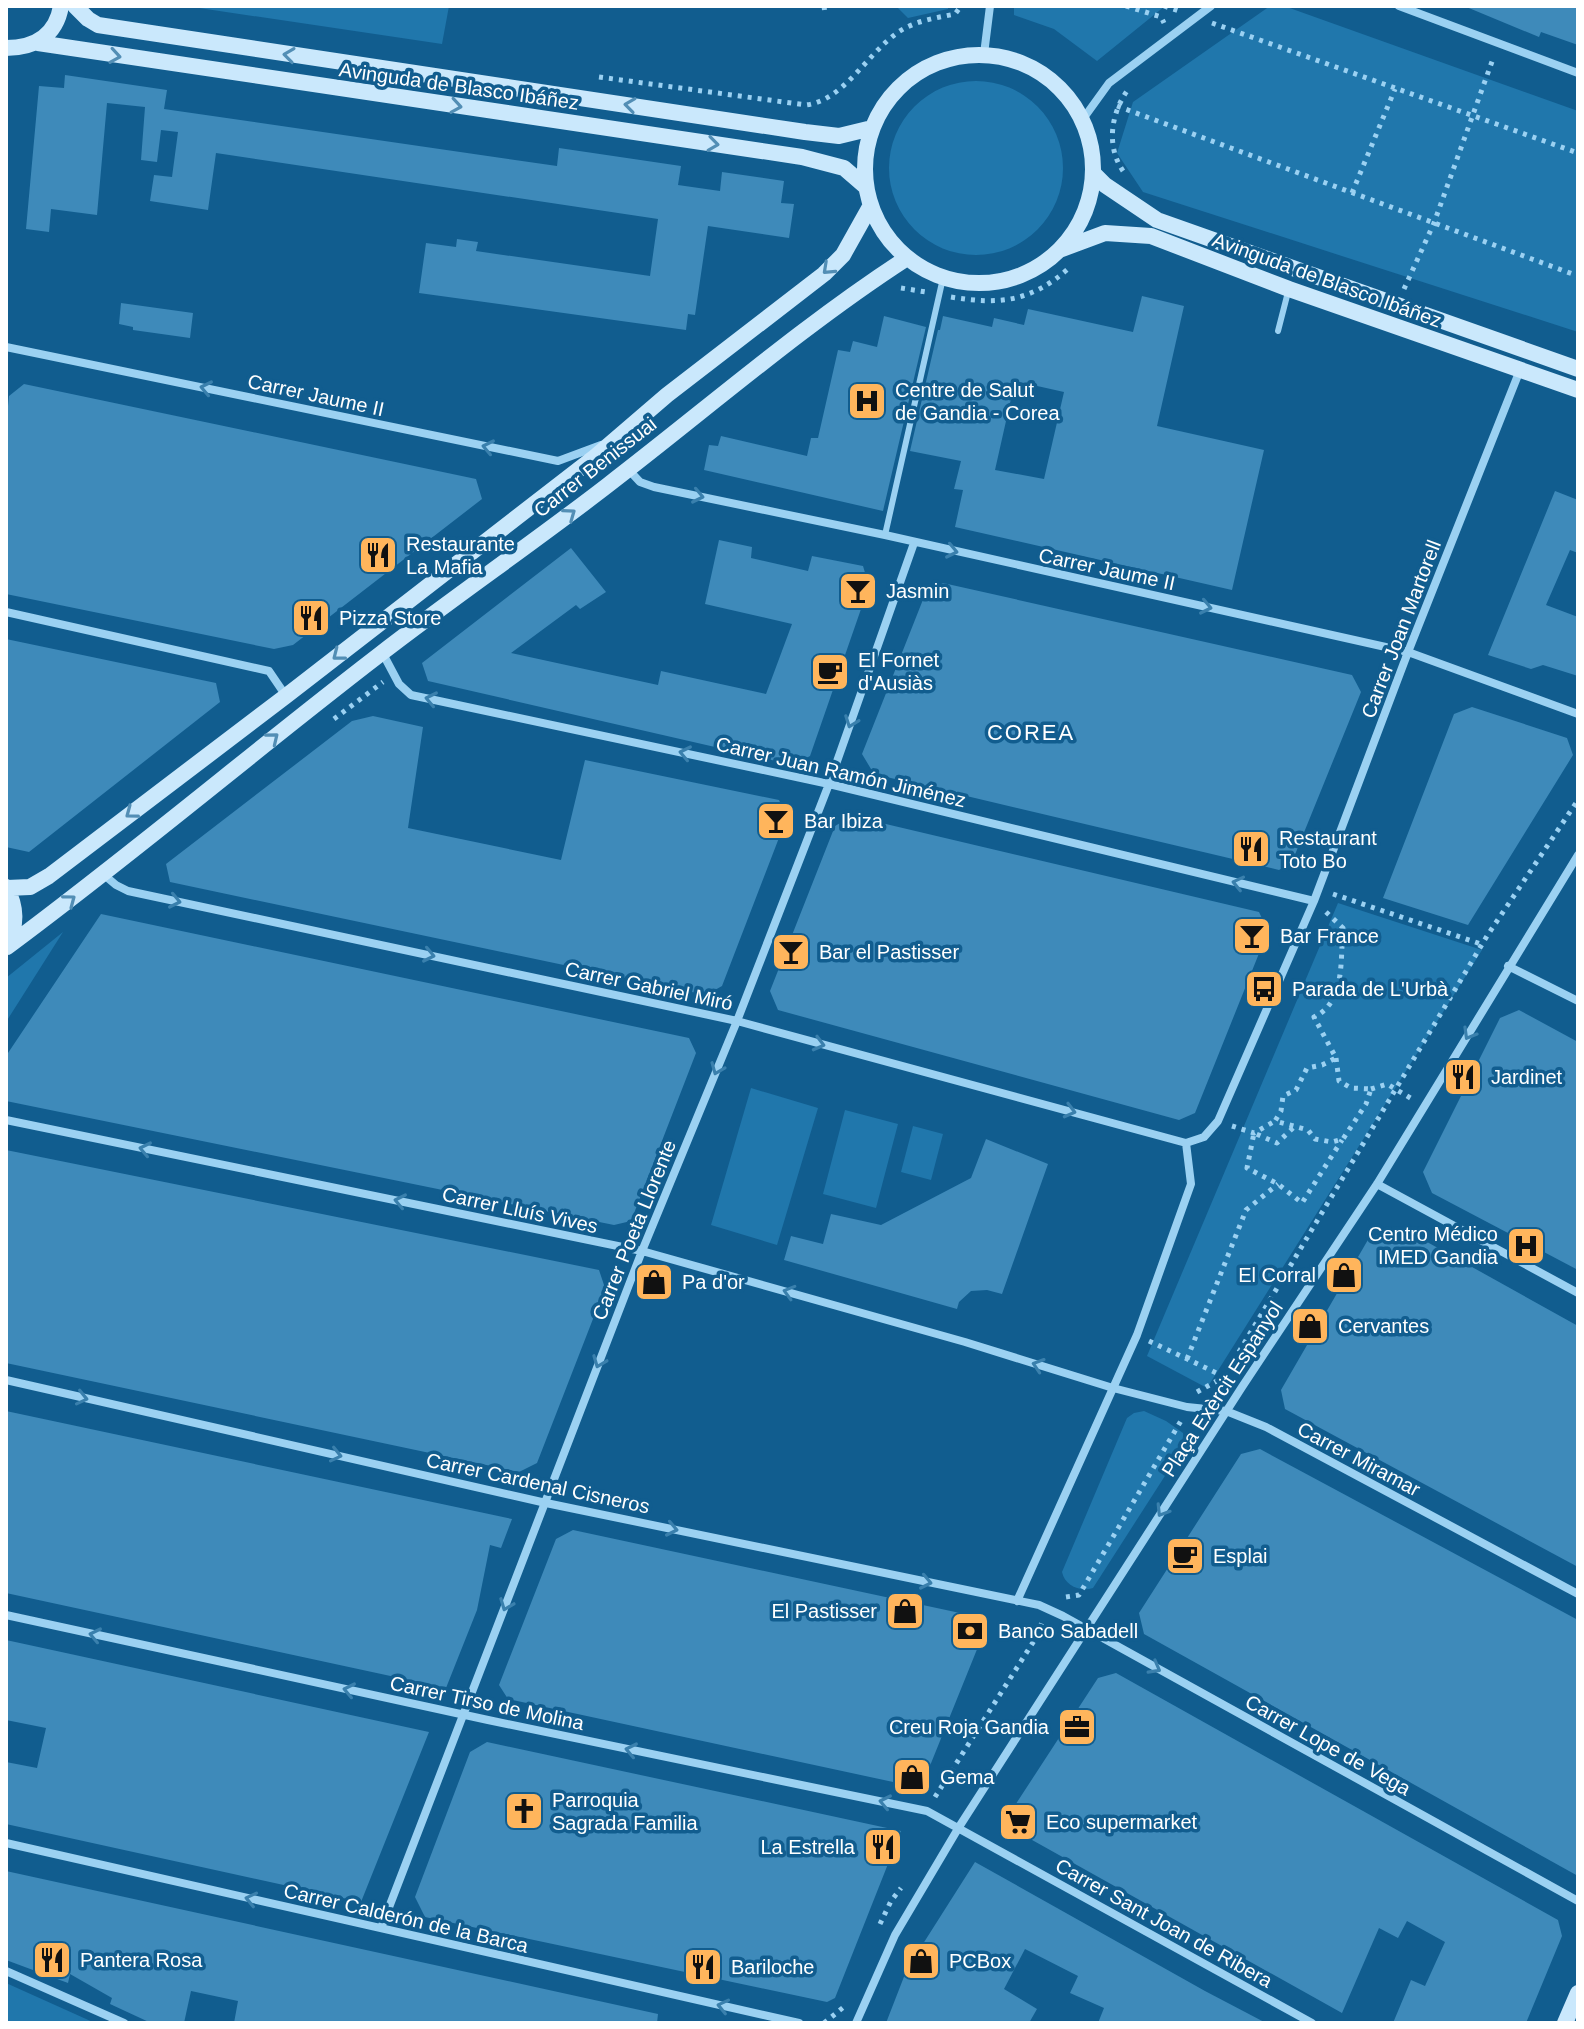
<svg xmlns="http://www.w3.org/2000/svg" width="1584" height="2029" font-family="Arial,sans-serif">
<rect width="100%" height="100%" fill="#115d8f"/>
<path fill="#2077ac" d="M186,6h263l-7,38z
M896,6h52v3l-40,9z
M1014,6h151l-68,55 -43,-32 -40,-14z
M1270,6h14l294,105v221l-435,-140 -26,-39 16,-51z
M889 168a87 87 0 1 1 174 0a87 87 0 1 1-174 0Z
M1338,903l144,47 -275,438 -60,-32z
M63,932l-57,90v-44z
M751,1088l67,20 -41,137 -66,-20z
M845,1110l53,14 -22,84 -53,-14z
M913,1126l30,8 -12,46 -30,-8z
M1144,1411l22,10 17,12 1,10 -5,11 -86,134c-13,4 -28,-2 -31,-16l65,-154 7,-5z
M6,1983l89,40h-89z"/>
<path fill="#3e8aba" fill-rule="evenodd" d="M1464,6h114v39l-37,-13 -2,5z
M65,75l102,15 -3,19 393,57 2,-18 122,18 -3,19 42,6 2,-19 62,9 -3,22 13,1 -5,34 -81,-12 -13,89 -7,-1 -2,16 -267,-37 7,-50 30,4 1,-8 21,3 -2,9 174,25 8,-57 -442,-66 -8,57 -58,-9 4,-26 18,2 6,-45 -17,-2 -4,32 -16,-2 4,-53 -38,-4 -10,112 -46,-6 -2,23 -23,-3 13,-143 25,2z
M1142,296l42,10 -27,120 107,24 -32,140 -277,-63 8,-37 -9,-1 7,-28 -51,-10 28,-121h2l3,-14 49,11 2,-9 30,7 4,-16 105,23zM1015,381l49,11 -20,87 -49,-9z
M121,303l72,10 -3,25 -57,-8v-3l-14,-3z
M884,316l42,11 -43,184 -179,-41 5,-25 9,1 3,-10 86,20 4,-18h7l20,-88 12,2 3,-11 24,6z
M24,384l452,95 6,20 -189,146 -19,4 -268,-55v-168l3,-30z
M1555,491l23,9v53l-8,-3 -24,55 32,12v59l-35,-11 -12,4 -43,-14z
M719,540l33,7 -1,11 57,13 4,-15 51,10 6,20 -59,170 -17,9 -365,-84 -6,-18 149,-115 35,44 -26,17 -4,-4 -65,48 147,32 3,-14 105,23 26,-70 -87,-20z
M943,583l409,92 9,17 -69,170 -13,8 -405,-96 -12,-20 64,-162z
M6,639l210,44 4,19 -191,150 -23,-5z
M1472,707l95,31 6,17 -105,170 -85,-27 71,-184z
M373,716l50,11 -15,101 153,32 24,-100 194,40 8,17 -65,169 -16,9 -536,-113 -4,-18 186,-143z
M852,816l407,96 9,19 -73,182 -16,7 -401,-110 -8,-19 65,-165z
M101,914l588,124 7,15 -65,168 -17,4 -608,-124v-45z
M1519,1010l59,32v228l-146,-77 -9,-21 77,-154z
M986,1139l62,25 -46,130 -15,-4 -16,1 -12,11 -2,7 -173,-49 7,-24 32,8 8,-30 50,11 90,-47z
M6,1150l593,120 6,18 -68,175 -18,9 -513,-109z
M1402,1228l176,98v241l-293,-158 -4,-19 88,-152z
M6,1411l506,108 -11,29 -11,-3 -13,65 -31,78 -440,-95z
M1260,1449l318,171v256l-434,-242 -5,-21 102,-159z
M573,1530l401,86 10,16 -63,156 -413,-89 -9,-14 57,-146z
M6,1640l423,92 -68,170 -355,-78v-62l31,6 9,-40 -40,-8z
M1116,1673l442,247 4,16 -36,87h-133l18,-43 14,6 20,-44 -38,-21 -9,17 -19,-10 -37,85 -326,-182 -6,-18 88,-135z
M487,1742l414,89 -66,167 -8,4 -402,-85 -10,-20 55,-145z
M975,1862l230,129 61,32h-168l6,-15 -34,-15 8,-17 -53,-27 -21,40 33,20 -8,14h-143l21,-54z
M6,1871l652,143 -1,9h-423l4,-22 -47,-10 -7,32h-33l-41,-19 2,-6 -42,-24 -2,9 -62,-23z"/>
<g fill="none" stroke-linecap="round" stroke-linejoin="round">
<path stroke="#9bd1f2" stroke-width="5" stroke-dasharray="4 6" stroke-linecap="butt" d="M824,6l1,8
M1126,6l35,11 3,6
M1164,6l15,5
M1212,23l366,130
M599,77l207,28c38,-5 61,-51 91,-72 17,-12 38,-15 58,-19l6,-8
M1117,106l461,170
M1123,171c-17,-25 -12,-57 4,-80
M1352,193l43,-104
M901,288l25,4
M1404,289l30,-66 60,-167
M951,297c48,8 79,5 117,-28
M334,719l49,-37
M1333,894l151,51
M1326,912l17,16c-3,31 3,74 -29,89l22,41
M1336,1058l3,23 12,7 20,1 -5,15 -23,35 -11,3 -17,-3 -7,-9 -33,-9 6,-10 2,-15 13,-6 11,-22 15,-3z
M1371,1089l16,-5 25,15
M1232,1126l22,7 21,-12
M1293,1128l-16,15 -23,-10 -7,35 31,16 24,19 40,-63
M1149,1341l74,35
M1187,1359l59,-149 32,-26
M1197,1392l27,-15 263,-441 91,-136
M1066,1597l13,-2 103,-176
M935,1797l102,-161 5,-14
M880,1924l11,-23 10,-13
M824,2023l21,-17"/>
<path stroke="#9bd1f2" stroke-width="6" d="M1278,331l10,-39
M885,535l58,-257"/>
<path stroke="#9bd1f2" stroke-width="8" d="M1399,6l179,67
M984,54l6,-48
M1083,119l26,-36 102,-77
M6,347l552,114 43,-16
M627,468l13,14 14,5 231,48 523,117 170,62
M6,612l263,59 17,25
M382,652l17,32 12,11 418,89 485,117
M103,874l13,11 12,6 609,130 449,122
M1508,966l70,35
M6,1120l636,131 323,91 148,46 74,19 39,4 40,16 312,167
M1186,1143l18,-6 14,-16 96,-220 94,-249 112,-282
M1377,1184l201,109
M6,1380l540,123 493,102 24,11 515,285
M1017,1601l120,-266 54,-151 -5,-41
M6,1615l482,105 439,91 385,212
M6,1843l793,180
M381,1928l261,-677 95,-230 92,-237 85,-241
M6,1971l118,52
M856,2023l39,-88 64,-108 283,-440 135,-203 201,-329"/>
<path stroke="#cae8fc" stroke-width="16" d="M75,6l13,13 10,6 707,107 34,4 33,-8
M38,43l764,114 42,11 22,19
M6,48c28,0 50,-12 55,-42
M865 169a114 114 0 1 1 228 0a114 114 0 1 1-228 0Z
M1094,174l11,11 52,35 421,149
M1062,249l43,-16 46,3 138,53 289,101
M6,887c11,20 11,38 1,59
M7,888l23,-1 19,-11 237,-180 310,-240 71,-61 157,-121 19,-19 28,-50
M7,947c127,-94 247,-196 372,-292 75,-58 154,-112 229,-170 99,-76 194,-159 299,-227
M1565,2023l13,-30"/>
</g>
<defs><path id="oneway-chevron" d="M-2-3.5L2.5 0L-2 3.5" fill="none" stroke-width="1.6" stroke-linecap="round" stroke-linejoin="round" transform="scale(2)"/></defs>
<g stroke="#528eb5">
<use href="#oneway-chevron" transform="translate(289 55) rotate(-172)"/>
<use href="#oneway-chevron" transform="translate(115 56) rotate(9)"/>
<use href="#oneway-chevron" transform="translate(630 105) rotate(-172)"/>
<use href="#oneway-chevron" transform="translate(456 106) rotate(9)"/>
<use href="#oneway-chevron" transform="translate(713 144) rotate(8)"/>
<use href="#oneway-chevron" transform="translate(828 269) rotate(137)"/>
<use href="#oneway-chevron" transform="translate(570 514) rotate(-36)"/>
<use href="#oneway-chevron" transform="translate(338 655) rotate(142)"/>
<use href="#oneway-chevron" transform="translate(273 738) rotate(-39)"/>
<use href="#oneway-chevron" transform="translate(131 813) rotate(143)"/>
<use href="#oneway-chevron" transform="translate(70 900) rotate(-37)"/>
</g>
<g stroke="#3a80ad">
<use href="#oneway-chevron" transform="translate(206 388) rotate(-168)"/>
<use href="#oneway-chevron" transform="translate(488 447) rotate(-168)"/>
<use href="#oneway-chevron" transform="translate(698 496) rotate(12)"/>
<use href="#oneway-chevron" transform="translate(952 551) rotate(12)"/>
<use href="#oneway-chevron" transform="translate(1206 607) rotate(12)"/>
<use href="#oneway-chevron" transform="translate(431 699) rotate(-168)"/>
<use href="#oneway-chevron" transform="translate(851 722) rotate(110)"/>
<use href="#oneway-chevron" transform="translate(685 753) rotate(-168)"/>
<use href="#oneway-chevron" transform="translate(1238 883) rotate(-167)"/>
<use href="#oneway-chevron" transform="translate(175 901) rotate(12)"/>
<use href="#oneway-chevron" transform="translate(429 955) rotate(12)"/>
<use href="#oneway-chevron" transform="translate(1469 1034) rotate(120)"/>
<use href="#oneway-chevron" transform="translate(819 1044) rotate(15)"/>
<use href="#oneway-chevron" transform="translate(717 1069) rotate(112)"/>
<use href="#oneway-chevron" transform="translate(1070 1111) rotate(15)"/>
<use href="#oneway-chevron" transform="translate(145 1149) rotate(-168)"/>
<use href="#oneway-chevron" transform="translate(400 1201) rotate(-168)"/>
<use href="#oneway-chevron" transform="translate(789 1292) rotate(-164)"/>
<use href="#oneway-chevron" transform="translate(599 1362) rotate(111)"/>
<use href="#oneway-chevron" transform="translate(1038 1365) rotate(-162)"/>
<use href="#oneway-chevron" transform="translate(82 1398) rotate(13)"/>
<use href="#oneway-chevron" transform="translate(336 1455) rotate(13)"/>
<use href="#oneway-chevron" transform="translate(1162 1511) rotate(122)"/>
<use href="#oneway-chevron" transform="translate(672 1529) rotate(12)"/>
<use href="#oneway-chevron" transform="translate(926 1582) rotate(12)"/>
<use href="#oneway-chevron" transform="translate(506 1605) rotate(111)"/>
<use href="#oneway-chevron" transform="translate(95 1635) rotate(-168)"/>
<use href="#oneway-chevron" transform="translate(1155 1668) rotate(29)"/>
<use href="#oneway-chevron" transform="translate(349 1690) rotate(-168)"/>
<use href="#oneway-chevron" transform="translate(631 1750) rotate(-168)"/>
<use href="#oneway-chevron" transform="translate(885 1802) rotate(-168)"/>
<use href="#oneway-chevron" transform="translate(251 1899) rotate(-167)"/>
<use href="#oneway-chevron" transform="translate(723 2006) rotate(-167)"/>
</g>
<defs>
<symbol id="hospital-square" viewBox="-11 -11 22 22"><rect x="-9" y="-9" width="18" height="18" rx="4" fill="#ffb55c" stroke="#115d8f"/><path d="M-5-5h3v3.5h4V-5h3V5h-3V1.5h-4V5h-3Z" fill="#111"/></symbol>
<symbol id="restaurant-square" viewBox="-11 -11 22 22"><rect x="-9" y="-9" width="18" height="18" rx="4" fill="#ffb55c" stroke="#115d8f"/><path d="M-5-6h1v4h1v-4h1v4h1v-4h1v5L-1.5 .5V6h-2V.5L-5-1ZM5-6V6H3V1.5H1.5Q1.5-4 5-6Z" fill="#111"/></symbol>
<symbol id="bar-square" viewBox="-11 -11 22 22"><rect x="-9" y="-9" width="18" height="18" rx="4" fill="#ffb55c" stroke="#115d8f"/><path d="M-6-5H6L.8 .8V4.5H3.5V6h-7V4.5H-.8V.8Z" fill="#111"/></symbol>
<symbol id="cafe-square" viewBox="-11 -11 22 22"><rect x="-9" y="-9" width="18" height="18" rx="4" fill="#ffb55c" stroke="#115d8f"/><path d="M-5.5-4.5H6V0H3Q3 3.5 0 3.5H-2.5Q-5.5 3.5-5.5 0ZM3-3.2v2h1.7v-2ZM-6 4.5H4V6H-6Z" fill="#111"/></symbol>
<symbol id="bus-square" viewBox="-11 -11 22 22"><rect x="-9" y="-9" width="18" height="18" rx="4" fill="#ffb55c" stroke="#115d8f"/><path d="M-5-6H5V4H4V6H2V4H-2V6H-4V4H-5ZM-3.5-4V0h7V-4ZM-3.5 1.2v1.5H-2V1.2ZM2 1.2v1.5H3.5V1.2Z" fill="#111"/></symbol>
<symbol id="shop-square" viewBox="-11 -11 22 22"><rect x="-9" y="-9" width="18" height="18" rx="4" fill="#ffb55c" stroke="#115d8f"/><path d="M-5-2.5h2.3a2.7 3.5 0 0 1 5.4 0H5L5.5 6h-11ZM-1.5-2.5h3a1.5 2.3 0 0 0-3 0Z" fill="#111"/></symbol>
<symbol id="bank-square" viewBox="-11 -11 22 22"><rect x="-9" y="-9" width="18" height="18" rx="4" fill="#ffb55c" stroke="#115d8f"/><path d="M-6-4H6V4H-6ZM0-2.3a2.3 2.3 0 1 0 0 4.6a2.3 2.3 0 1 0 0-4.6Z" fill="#111"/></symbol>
<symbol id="office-square" viewBox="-11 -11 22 22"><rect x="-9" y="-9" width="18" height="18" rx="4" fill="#ffb55c" stroke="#115d8f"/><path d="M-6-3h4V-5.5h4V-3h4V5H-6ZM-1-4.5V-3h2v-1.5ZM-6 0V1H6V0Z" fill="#111"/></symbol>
<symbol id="church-square" viewBox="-11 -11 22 22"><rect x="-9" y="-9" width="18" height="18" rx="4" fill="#ffb55c" stroke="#115d8f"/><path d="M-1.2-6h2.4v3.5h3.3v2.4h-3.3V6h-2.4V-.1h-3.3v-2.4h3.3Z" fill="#111"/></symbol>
<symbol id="supermarket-square" viewBox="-11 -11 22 22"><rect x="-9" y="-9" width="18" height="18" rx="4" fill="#ffb55c" stroke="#115d8f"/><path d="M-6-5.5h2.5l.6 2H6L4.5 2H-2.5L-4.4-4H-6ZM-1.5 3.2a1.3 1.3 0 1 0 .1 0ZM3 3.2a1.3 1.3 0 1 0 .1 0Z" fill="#111"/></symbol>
</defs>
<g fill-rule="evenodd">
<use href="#hospital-square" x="845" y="379" width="44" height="44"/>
<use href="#restaurant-square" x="356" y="533" width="44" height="44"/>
<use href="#bar-square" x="836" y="569" width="44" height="44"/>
<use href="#restaurant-square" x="289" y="596" width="44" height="44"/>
<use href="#cafe-square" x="808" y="650" width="44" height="44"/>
<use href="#bar-square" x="754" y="799" width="44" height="44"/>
<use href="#restaurant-square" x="1229" y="827" width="44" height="44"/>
<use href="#bar-square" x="1230" y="914" width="44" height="44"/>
<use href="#bar-square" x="769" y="930" width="44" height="44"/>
<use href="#bus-square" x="1242" y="967" width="44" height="44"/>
<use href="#restaurant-square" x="1441" y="1055" width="44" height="44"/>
<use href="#hospital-square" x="1504" y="1224" width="44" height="44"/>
<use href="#shop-square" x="1322" y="1253" width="44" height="44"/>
<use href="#shop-square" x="632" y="1260" width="44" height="44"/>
<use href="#shop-square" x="1288" y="1304" width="44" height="44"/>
<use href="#cafe-square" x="1163" y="1534" width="44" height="44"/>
<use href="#shop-square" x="883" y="1589" width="44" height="44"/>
<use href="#bank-square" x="948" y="1609" width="44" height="44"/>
<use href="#office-square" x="1055" y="1705" width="44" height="44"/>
<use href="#shop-square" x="890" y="1755" width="44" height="44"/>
<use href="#church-square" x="502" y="1789" width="44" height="44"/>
<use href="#supermarket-square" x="996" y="1800" width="44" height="44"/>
<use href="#restaurant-square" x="861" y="1825" width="44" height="44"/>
<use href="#restaurant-square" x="30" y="1938" width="44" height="44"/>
<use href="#shop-square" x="899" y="1939" width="44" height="44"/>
<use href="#restaurant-square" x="681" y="1945" width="44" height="44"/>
</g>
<g text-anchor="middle" stroke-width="7" stroke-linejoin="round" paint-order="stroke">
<g font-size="20" fill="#fff" stroke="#115d8f">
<text transform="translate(459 86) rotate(8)" y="7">Avinguda de Blasco Ibáñez</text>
<text transform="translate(1327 280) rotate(20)" y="7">Avinguda de Blasco Ibáñez</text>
<text transform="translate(316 395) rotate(12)" y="7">Carrer Jaume II</text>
<text transform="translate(595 467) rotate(-38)" y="7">Carrer Benissuai</text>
<text transform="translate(1107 569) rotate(12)" y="7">Carrer Jaume II</text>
<text transform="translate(1401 629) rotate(-69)" y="7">Carrer Joan Martorell</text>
<text transform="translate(841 772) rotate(13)" y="7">Carrer Juan Ramón Jiménez</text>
<text transform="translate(649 986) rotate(12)" y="7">Carrer Gabriel Miró</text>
<text transform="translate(520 1210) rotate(12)" y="7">Carrer Lluís Vives</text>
<text transform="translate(634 1230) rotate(-68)" y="7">Carrer Poeta Llorente</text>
<text transform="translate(1222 1389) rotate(-57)" y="7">Plaça Exèrcit Espanyol</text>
<text transform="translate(1359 1459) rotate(28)" y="7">Carrer Miramar</text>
<text transform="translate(538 1483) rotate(12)" y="7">Carrer Cardenal Cisneros</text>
<text transform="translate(487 1703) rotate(12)" y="7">Carrer Tirso de Molina</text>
<text transform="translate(1328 1745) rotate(29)" y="7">Carrer Lope de Vega</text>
<text transform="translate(406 1918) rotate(13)" y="7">Carrer Calderón de la Barca</text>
<text transform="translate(1164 1923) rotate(29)" y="7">Carrer Sant Joan de Ribera</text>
</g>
<g font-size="20" fill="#fff" stroke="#115d8f" text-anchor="start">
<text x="895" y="397">Centre de Salut<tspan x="895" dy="23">de Gandia - Corea</tspan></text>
<text x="406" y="551">Restaurante<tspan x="406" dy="23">La Mafia</tspan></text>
<text x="886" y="598">Jasmin</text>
<text x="339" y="625">Pizza Store</text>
<text x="858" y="667">El Fornet<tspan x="858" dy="23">d'Ausiàs</tspan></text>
<text x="804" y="828">Bar Ibiza</text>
<text x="1279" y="845">Restaurant<tspan x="1279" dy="23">Toto Bo</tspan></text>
<text x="1280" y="943">Bar France</text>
<text x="819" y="959">Bar el Pastisser</text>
<text x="1292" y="996">Parada de L'Urbà</text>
<text x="1491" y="1084">Jardinet</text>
<text x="1498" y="1241" text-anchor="end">Centro Médico<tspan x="1498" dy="23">IMED Gandia</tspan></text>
<text x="1316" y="1282" text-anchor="end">El Corral</text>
<text x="682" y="1289">Pa d'or</text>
<text x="1338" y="1333">Cervantes</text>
<text x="1213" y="1563">Esplai</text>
<text x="877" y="1618" text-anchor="end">El Pastisser</text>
<text x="998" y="1638">Banco Sabadell</text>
<text x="1049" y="1734" text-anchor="end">Creu Roja Gandia</text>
<text x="940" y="1784">Gema</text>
<text x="552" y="1807">Parroquia<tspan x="552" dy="23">Sagrada Familia</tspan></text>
<text x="1046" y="1829">Eco supermarket</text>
<text x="855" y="1854" text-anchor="end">La Estrella</text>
<text x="80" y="1967">Pantera Rosa</text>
<text x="949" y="1968">PCBox</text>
<text x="731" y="1974">Bariloche</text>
</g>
<g font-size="22" letter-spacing="2" fill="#fff" stroke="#115d8f">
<text x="1031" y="740">COREA</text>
</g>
</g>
<rect width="1584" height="2029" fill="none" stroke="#ffffff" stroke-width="16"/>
</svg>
